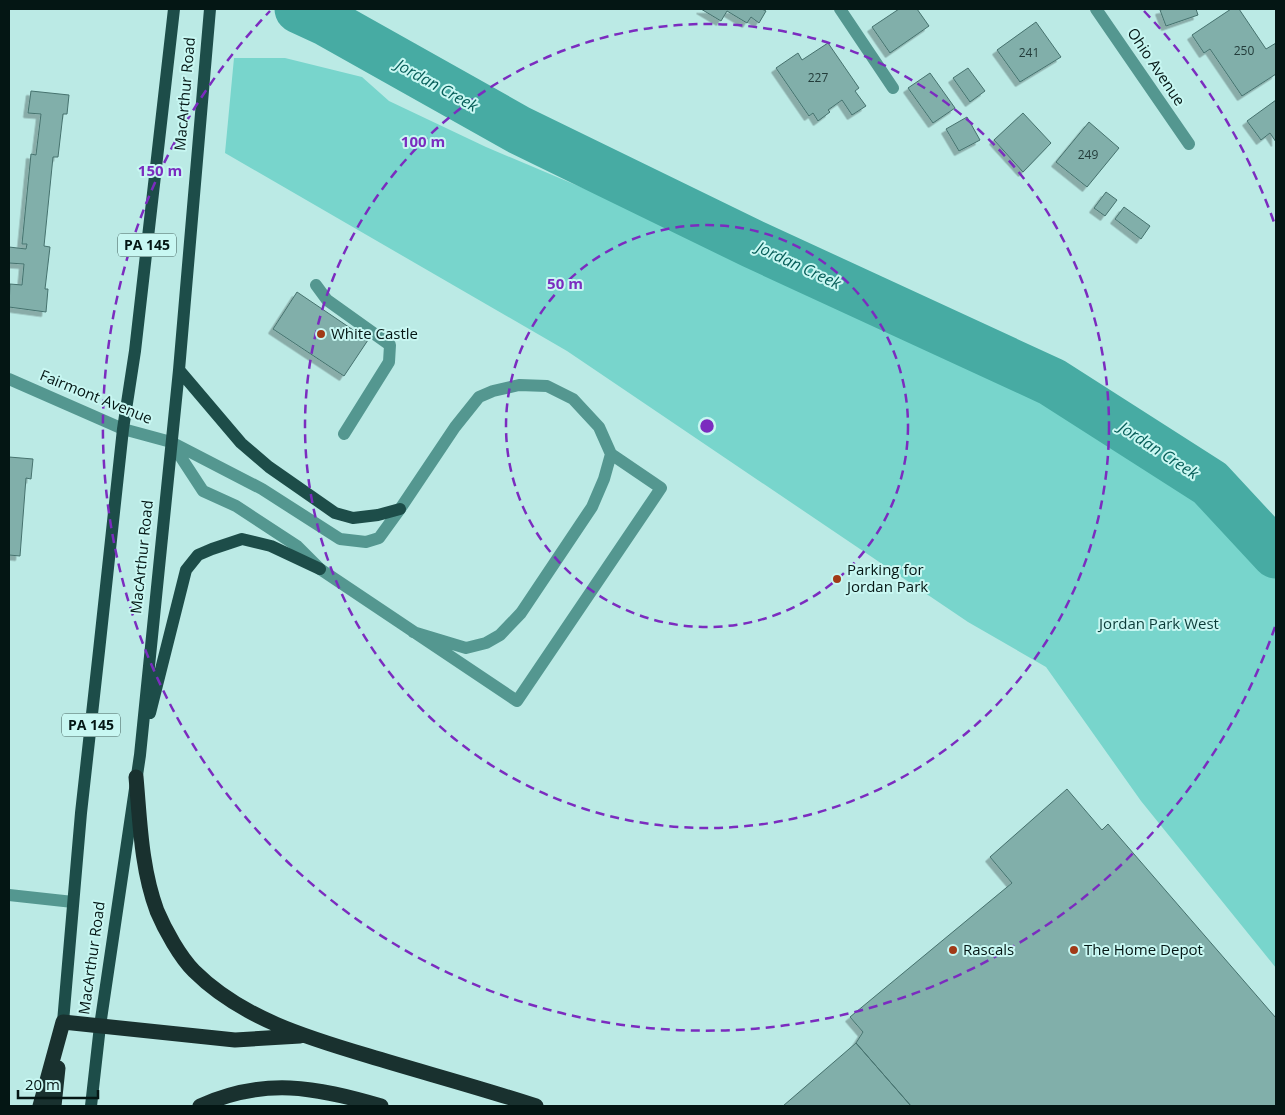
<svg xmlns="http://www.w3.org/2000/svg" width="1285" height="1115" font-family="'Open Sans',sans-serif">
<defs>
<filter id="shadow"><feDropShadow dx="-4.5" dy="4.5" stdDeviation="0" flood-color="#0004"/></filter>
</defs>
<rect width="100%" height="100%" fill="#bbeae5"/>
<path fill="#78d5cc" d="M234,58h51l77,19 27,24 97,46 312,132 100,48 111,50 168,105 60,53 39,41v392l-135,-167 -95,-134 -78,-45 -401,-271 -342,-198z"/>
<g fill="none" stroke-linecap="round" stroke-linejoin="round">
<path stroke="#47aba3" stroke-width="49" d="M299,9l26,12 194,109 234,114 299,138 158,101 66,71"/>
</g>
<path fill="#81afaa" stroke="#46726e" filter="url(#shadow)" d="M701,9h61l4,2 -7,12 -8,-6 -4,6 -20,-12 -6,10z
M899,9h18l12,17 -39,27 -18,-26z
M1164,9h32l2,6 -32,11 -6,-16z
M1231,9h8l27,40 10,-6v31l-34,22 -32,-47 -6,4 -12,-18z
M1036,22l25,35 -41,25 -23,-32z
M828,43l31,45 -4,3 11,15 -14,9 -10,-15 -14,10 2,2 -12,9 -5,-8 -4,3 -33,-48 22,-15 4,7z
M968,68l17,23 -15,11 -17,-24z
M930,73l25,35 -22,15 -25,-35z
M31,91l38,4 -2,19h-4l-5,43h-5l-9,89 6,1 -5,42h3l-2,23 -37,-5 1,-23 12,1 2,-21 -15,-1v-16l17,2 1,-5h-5l9,-90 5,1 5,-41 -13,-1z
M1276,100v42l-6,-9 -9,7 -14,-19z
M1023,113l28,30 -28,29 -29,-32z
M967,117l13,23 -21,11 -13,-22z
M1089,122l30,26 -32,39 -31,-25z
M1106,192l11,8 -12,16 -11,-8z
M1124,207l26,19 -9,13 -26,-20z
M297,292l71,48 -24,36 -71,-47z
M9,457l24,2 -2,20 -5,-1 -6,78 -11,-1z
M1067,789l35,41 6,-6 168,194v88h-365l-55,-63 7,-11 -13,-15 162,-134 -22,-26z
M856,1043l55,63h-128z"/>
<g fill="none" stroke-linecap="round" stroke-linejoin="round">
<path stroke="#549790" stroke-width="12" d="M840,9l53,79
M1096,9l93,135
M316,285l11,15 63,45 -1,17 -45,72
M9,379l114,50 48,13 91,47 78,50 26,3 13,-4 21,-29 55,-82 24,-30 14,-6 26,-6 28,1 26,13 26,28 12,27 -7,25 -12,28 -71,106 -21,22 -14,8 -20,5 -53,-16
M171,442l32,49 33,15 61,40 23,23 197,132 144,-213 -50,-34
M9,895l64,7"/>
<path stroke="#1d4d49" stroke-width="12" d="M179,370l62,73 28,24 66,46 18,5 25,-3 22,-6
M150,713l36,-143 12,-15 14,-6 30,-10 29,7 49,23
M63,1022l18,-209 18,-162 24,-222 12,-78 39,-342
M91,1106l9,-80 40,-271 39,-385 31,-361"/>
<path stroke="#19312f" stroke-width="15" d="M136,777c4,44 5,91 21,134 8,19 23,46 37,60 47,47 114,67 175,85 56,17 112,32 167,50
M63,1022l172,18 65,-4
M40,1106l23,-84
M54,1106l4,-38
M200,1106c65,-29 115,-19 181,0"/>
</g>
<g fill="none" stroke="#7b2cbf" stroke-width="2.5" stroke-dasharray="9 6">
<circle cx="707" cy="426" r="201"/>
<circle cx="707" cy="426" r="402"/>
<path d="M1275 627A603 603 0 1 1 270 11M1144 11A603 603 0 0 1 1275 225"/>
</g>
<g fill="#a13a17" stroke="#c8f7f2" stroke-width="2">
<circle cx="321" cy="334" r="5"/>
<circle cx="837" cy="579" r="5"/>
<circle cx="953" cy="950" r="5"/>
<circle cx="1074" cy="950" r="5"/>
</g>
<g text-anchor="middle" stroke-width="4" stroke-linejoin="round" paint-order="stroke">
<g font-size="12" fill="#233c3a">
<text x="1244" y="55">250</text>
<text x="1029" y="57">241</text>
<text x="818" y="82">227</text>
<text x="1088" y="159">249</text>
</g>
<g fill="#c8f7f2" stroke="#3f5a57" stroke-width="1">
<rect x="118" y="233.5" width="58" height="23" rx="4"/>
<rect x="62" y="713.5" width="58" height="23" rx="4"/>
</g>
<g font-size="14" font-weight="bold" fill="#041614">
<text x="147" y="250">PA 145</text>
<text x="91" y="730">PA 145</text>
</g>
<g font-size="15" fill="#041614" stroke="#c8f7f2">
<text transform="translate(1156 67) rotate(56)" y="5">Ohio Avenue</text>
<text transform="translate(185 94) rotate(-85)" y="5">MacArthur Road</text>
<text transform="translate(96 397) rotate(22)" y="5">Fairmont Avenue</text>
<text transform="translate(142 557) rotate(-84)" y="5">MacArthur Road</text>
<text transform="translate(92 958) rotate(-82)" y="5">MacArthur Road</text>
</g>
<g font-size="15" fill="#041614" stroke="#c8f7f2" text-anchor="start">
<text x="331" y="339">White Castle</text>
<text x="847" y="575">Parking for<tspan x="847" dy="17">Jordan Park</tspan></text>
<text x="963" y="955">Rascals</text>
<text x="1084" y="955">The Home Depot</text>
</g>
<g font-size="15" fill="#0c3b38" stroke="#c8f7f2">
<text x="1159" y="629">Jordan Park West</text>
</g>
<g font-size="16" font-style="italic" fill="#075e59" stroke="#c8f7f2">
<text transform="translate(437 85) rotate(29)" y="6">Jordan Creek</text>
<text transform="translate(799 265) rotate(25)" y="6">Jordan Creek</text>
<text transform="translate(1159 450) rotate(33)" y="6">Jordan Creek</text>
</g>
</g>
<circle cx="707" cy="426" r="8" fill="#7b2cbf" stroke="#c8f7f2" stroke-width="2.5"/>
<g font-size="15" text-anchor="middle" font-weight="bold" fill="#7b2cbf" stroke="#c8f7f2" stroke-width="4" stroke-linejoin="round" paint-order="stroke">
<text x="423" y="147">100 m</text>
<text x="160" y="176">150 m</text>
<text x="565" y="289">50 m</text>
</g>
<rect width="1285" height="1115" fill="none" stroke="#041614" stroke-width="20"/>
<path d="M18 1090v8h80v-8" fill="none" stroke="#041614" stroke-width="2.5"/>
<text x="25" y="1090" font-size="15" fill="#041614" stroke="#c8f7f2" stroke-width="4" paint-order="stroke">20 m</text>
</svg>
